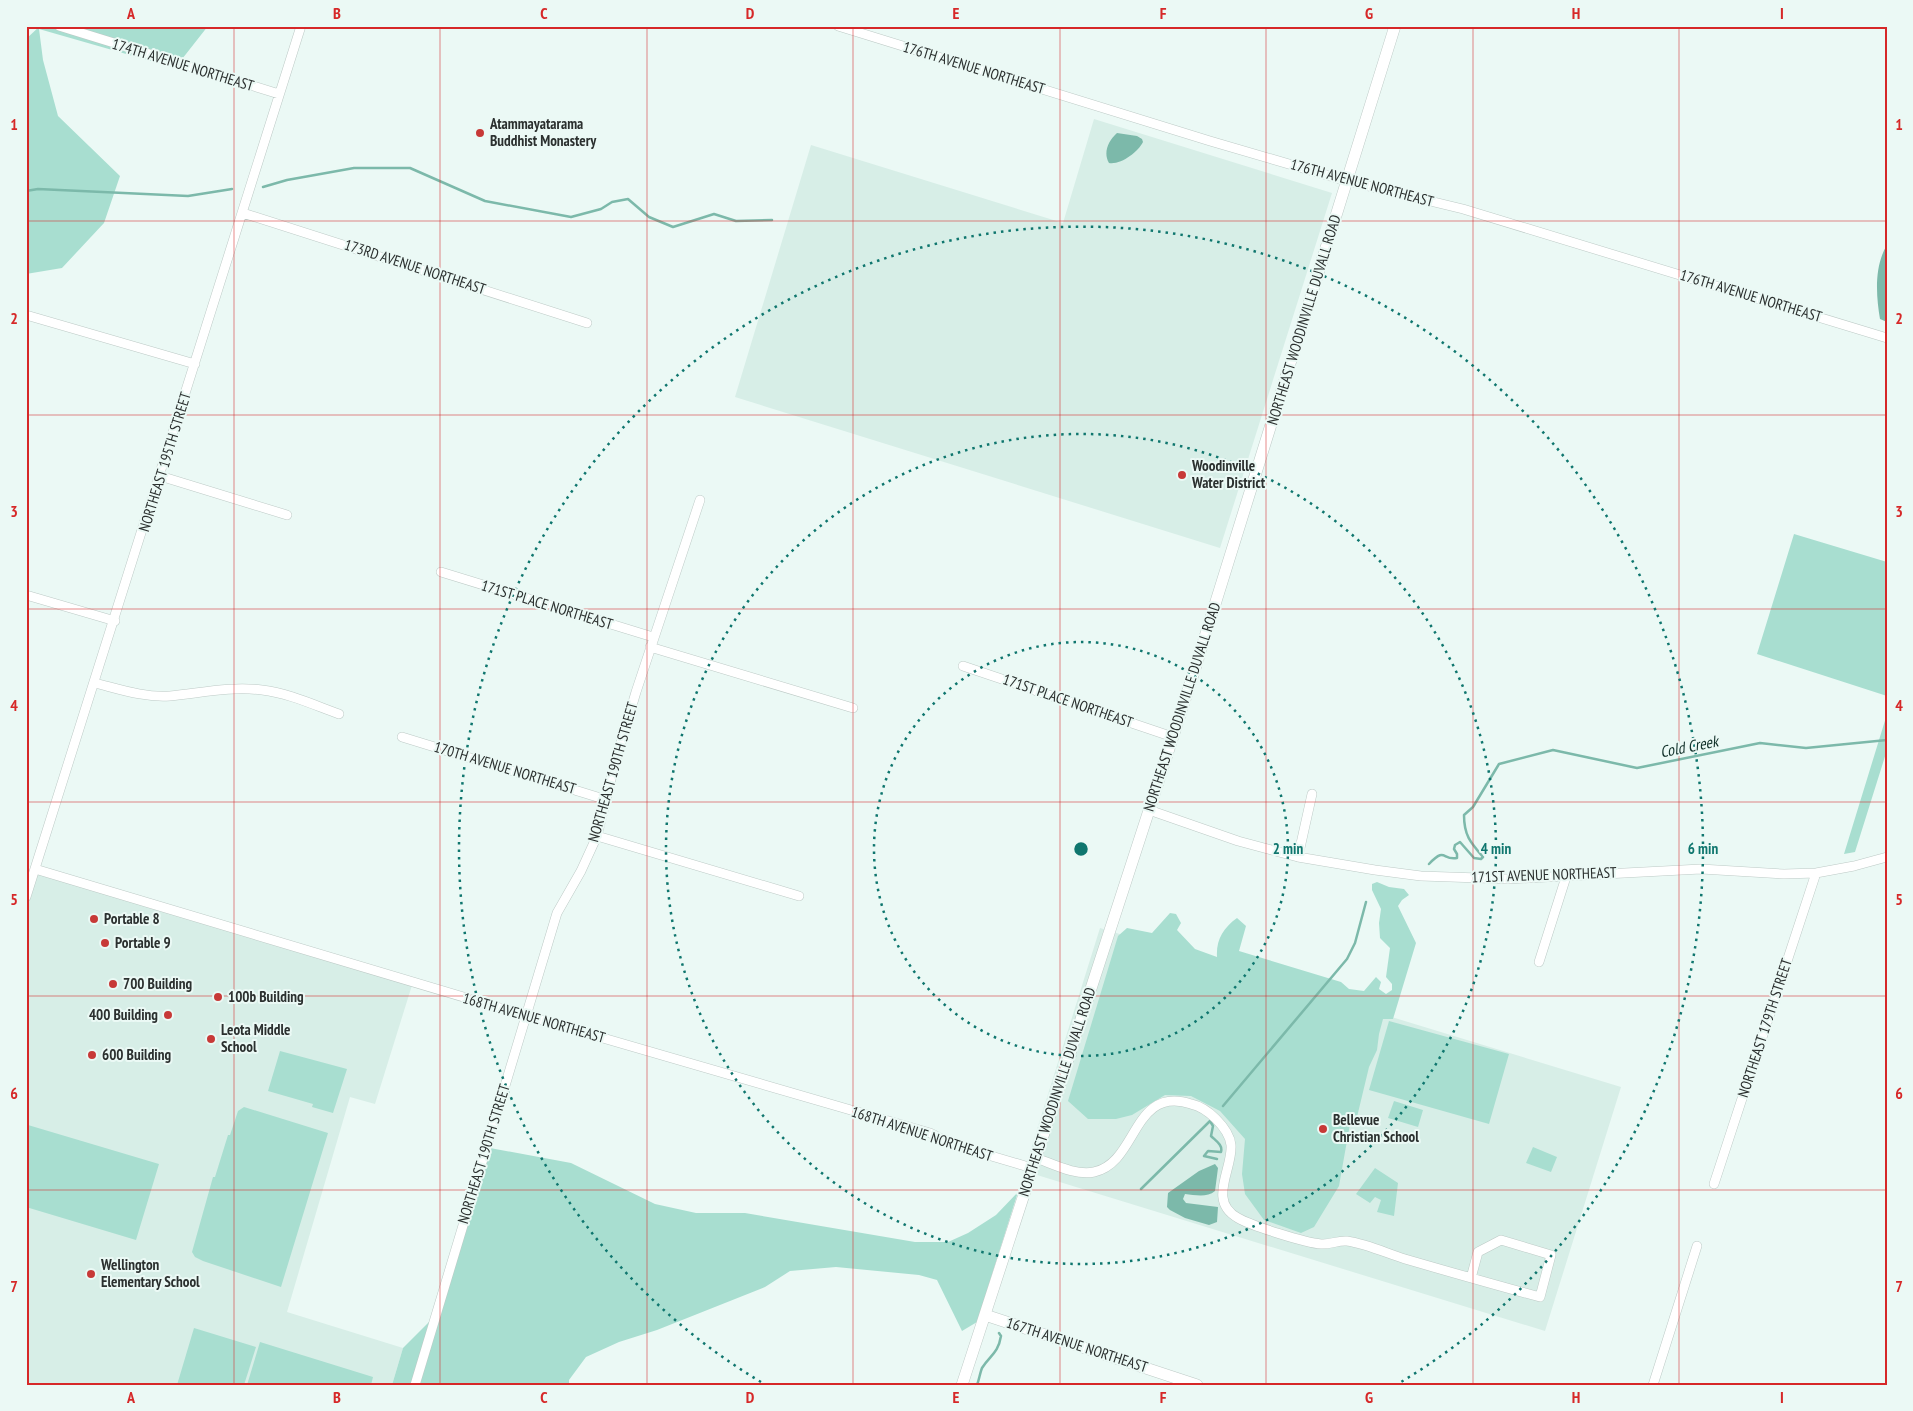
<svg xmlns="http://www.w3.org/2000/svg" width="1913" height="1411" font-family="'PT Sans Narrow',sans-serif">
<rect width="100%" height="100%" fill="#ebf9f5"/>
<path fill="#d7eee7" d="M1094,119l238,74 -112,355 -485,-151 76,-252 252,78z
M35,869l378,113 -38,122 -25,-7 -63,215 116,36 -11,37h-366v-487z
M1100,928l521,159 -76,244 -521,-160z"/>
<path fill="#a8ded0" d="M40,26h168l-33,42 -136,-39 4,31 15,56 62,60 -16,47 -42,45 -36,6v-235z
M1794,534l93,28v134l-130,-42z
M1887,714v36l-32,102 -11,2z
M1377,882l12,5 15,2 5,6 -7,5 -4,6 18,37 -23,76h-10l-4,15 -2,16 -8,17 -12,50 -6,1 -12,68 -25,41 -13,6 -37,-13 -19,-26 -3,-20 3,-35 -25,-28 -29,-15 -26,-1 -33,20 -16,4h-28l-20,-18 50,-165 9,-8 25,5 18,-20 6,1 5,9 -4,7 18,19 22,8c-1,-17 6,-29 20,-39l9,8 -7,25 102,31 8,7 15,2 12,-14 5,5 -2,7 7,5 6,-4v-6l-6,-7 4,-29 -10,-10 -1,-15 2,-14 -9,-19v-6z
M1389,1021l120,33 -20,70 -120,-34z
M280,1051l67,18 -14,44 -21,-6 1,-3 -45,-13z
M1394,1101l29,9 -5,17 -30,-9z
M244,1107l84,26 -47,154 -78,-26 -8,-4 -3,-5 21,-75h2l13,-42h2l8,-24z
M28,1125l131,39 -23,76 -110,-33v-78z
M1533,1147l24,10 -6,15 -25,-9z
M490,1148l81,15 84,41 41,9h49l170,29h33l20,-9 28,-18 22,-23 -41,130 -15,9 -25,-51 -18,-5 -83,-8 -46,4 -25,16 -108,43 -38,12 -33,15 -17,23v5h-177l11,-37 32,-32z
M1375,1168l23,15 -4,33 -17,-4 4,-12 -6,-3 -5,6 -14,-9z
M194,1328l62,19 -12,38h-67z
M260,1342l113,35 -2,8h-124z"/>
<path fill="#7cb9aa" d="M1117,133l20,3 5,3 1,3c-5,10 -22,23 -34,21 -6,-10 -1,-22 8,-30z
M1887,245v77l-7,-3c-4,-23 -6,-53 7,-74z
M1215,1164l3,4 -3,23c-8,7 -20,4 -30,3l-2,5 3,4 32,4 -1,15 -8,3 -24,-7 -15,-8 -3,-3 1,-14 31,-22z"/>
<g fill="none" stroke-linecap="round" stroke-linejoin="round">
<path stroke="#7cb9aa" stroke-width="2.5" d="M263,187l24,-7 67,-12h56l75,33 86,16 30,-8 11,-7 16,-3 21,18 24,10 41,-13 22,7 36,-1
M26,191l12,-2 150,7 44,-7
M1429,864c17,-18 13,-3 28,-6v-4l-3,-5 1,-4 5,-3 14,16 7,1 2,-2c-13,-15 -19,-22 -19,-42l9,-8 26,-43 54,-14 84,18 123,-25 46,5 81,-8
M1223,1106l124,-147 8,-16 11,-41
M1141,1189l69,-68 3,5 -2,10c5,5 12,9 10,16l-13,-1 -4,5 13,3
M977,1385c2,-5 3,-12 5,-17 8,-13 16,-14 19,-32l-2,-3"/>
<defs>
<path id="street" d="M59,26l220,68
M838,26l372,115 137,40 116,28 424,129
M243,213l344,110
M26,315l169,49
M160,476l127,39
M441,572l212,65
M26,595l89,26
M650,647l203,61
M963,666l210,71
M95,683c24,6 50,15 75,13 31,-3 61,-10 92,-6 26,3 52,15 77,24
M402,737l205,63
M1149,810l89,31 60,16 77,13 46,6 87,3 193,-10 83,5 32,-1 38,-7 33,-9
M597,836l202,60
M1298,857l14,-63
M35,869l492,147 403,117 24,12 78,23
M26,897l275,-871
M1539,962l27,-85
M1036,1158c17,6 40,18 58,14 44,-9 38,-87 97,-68 9,2 18,8 25,15 7,7 14,16 15,26 2,24 -24,56 7,73 14,8 68,25 83,26 9,1 17,-4 26,-3 20,3 39,12 58,18 45,13 90,26 135,38l11,-42 -50,-15 -23,12 -7,26
M1714,1184l102,-311
M415,1385l142,-472 24,-42 16,-35 18,-73 21,-71 64,-192
M1653,1385l44,-139"/>
<path id="secondary" d="M985,1315l212,70
M962,1385l232,-713 201,-646"/>
</defs>
<use href="#street" stroke="#bdcac6" stroke-width="10"/>
<use href="#secondary" stroke="#bdcac6" stroke-width="12"/>
<use href="#street" stroke="#fff" stroke-width="9"/>
<use href="#secondary" stroke="#fff" stroke-width="11"/>
</g>
<path fill="none" stroke="#d62828" stroke-width="1" stroke-opacity="0.55" d="M234,26v1359M440,26v1359M647,26v1359M853,26v1359M1060,26v1359M1266,26v1359M1473,26v1359M1679,26v1359M26,221h1861M26,415h1861M26,609h1861M26,802h1861M26,996h1861M26,1190h1861"/>
<g fill="none" stroke="#0f766e" stroke-width="2.5" stroke-dasharray="2.5 5">
<circle cx="1081" cy="849" r="207"/>
<circle cx="1081" cy="849" r="415"/>
<path d="M761 1382A622 622 0 1 1 1401 1382"/>
</g>
<g fill="#c73937" stroke="#ebf9f5" stroke-width="2">
<circle cx="480" cy="133" r="5"/>
<circle cx="1182" cy="475" r="5"/>
<circle cx="94" cy="919" r="5"/>
<circle cx="105" cy="943" r="5"/>
<circle cx="113" cy="984" r="5"/>
<circle cx="218" cy="997" r="5"/>
<circle cx="168" cy="1015" r="5"/>
<circle cx="211" cy="1039" r="5"/>
<circle cx="92" cy="1055" r="5"/>
<circle cx="1323" cy="1129" r="5"/>
<circle cx="91" cy="1274" r="5"/>
</g>
<g text-anchor="middle" stroke-width="4" stroke-linejoin="round" paint-order="stroke">
<g font-size="15" fill="#2b302f" stroke="#ebf9f5">
<text transform="translate(183 65) rotate(17)" y="5">174TH AVENUE NORTHEAST</text>
<text transform="translate(974 68) rotate(17)" y="5">176TH AVENUE NORTHEAST</text>
<text transform="translate(1362 183) rotate(15)" y="5">176TH AVENUE NORTHEAST</text>
<text transform="translate(415 267) rotate(18)" y="5">173RD AVENUE NORTHEAST</text>
<text transform="translate(1751 296) rotate(17)" y="5">176TH AVENUE NORTHEAST</text>
<text transform="translate(1304 320) rotate(-73)" y="5">NORTHEAST WOODINVILLE DUVALL ROAD</text>
<text transform="translate(165 462) rotate(-73)" y="5">NORTHEAST 195TH STREET</text>
<text transform="translate(547 605) rotate(17)" y="5">171ST PLACE NORTHEAST</text>
<text transform="translate(1068 701) rotate(19)" y="5">171ST PLACE NORTHEAST</text>
<text transform="translate(1182 707) rotate(-72)" y="5">NORTHEAST WOODINVILLE DUVALL ROAD</text>
<text transform="translate(505 768) rotate(17)" y="5">170TH AVENUE NORTHEAST</text>
<text transform="translate(613 772) rotate(-74)" y="5">NORTHEAST 190TH STREET</text>
<text transform="translate(1544 875) rotate(-2)" y="5">171ST AVENUE NORTHEAST</text>
<text transform="translate(534 1018) rotate(16)" y="5">168TH AVENUE NORTHEAST</text>
<text transform="translate(1765 1028) rotate(-72)" y="5">NORTHEAST 179TH STREET</text>
<text transform="translate(1057 1092) rotate(-72)" y="5">NORTHEAST WOODINVILLE DUVALL ROAD</text>
<text transform="translate(922 1134) rotate(18)" y="5">168TH AVENUE NORTHEAST</text>
<text transform="translate(484 1154) rotate(-73)" y="5">NORTHEAST 190TH STREET</text>
<text transform="translate(1077 1345) rotate(18)" y="5">167TH AVENUE NORTHEAST</text>
</g>
<g font-size="15" font-weight="bold" fill="#2b302f" stroke="#ebf9f5" text-anchor="start">
<text x="490" y="129">Atammayatarama<tspan x="490" dy="17">Buddhist Monastery</tspan></text>
<text x="1192" y="471">Woodinville<tspan x="1192" dy="17">Water District</tspan></text>
<text x="104" y="924">Portable 8</text>
<text x="115" y="948">Portable 9</text>
<text x="123" y="989">700 Building</text>
<text x="228" y="1002">100b Building</text>
<text x="158" y="1020" text-anchor="end">400 Building</text>
<text x="221" y="1035">Leota Middle<tspan x="221" dy="17">School</tspan></text>
<text x="102" y="1060">600 Building</text>
<text x="1333" y="1125">Bellevue<tspan x="1333" dy="17">Christian School</tspan></text>
<text x="101" y="1270">Wellington<tspan x="101" dy="17">Elementary School</tspan></text>
</g>
<g font-size="16" font-style="italic" fill="#12312a" stroke="#ebf9f5">
<text transform="translate(1689 746) rotate(-11)" y="6">Cold Creek</text>
</g>
</g>
<circle cx="1081" cy="849" r="8" fill="#0f766e" stroke="#ebf9f5" stroke-width="2.5"/>
<g font-size="15" text-anchor="middle" font-weight="bold" fill="#0f766e" stroke="#ebf9f5" stroke-width="4" stroke-linejoin="round" paint-order="stroke">
<text x="1288" y="854">2 min</text>
<text x="1496" y="854">4 min</text>
<text x="1703" y="854">6 min</text>
</g>
<rect width="1913" height="1411" fill="none" stroke="#ebf9f5" stroke-width="55"/>
<rect x="28" y="28" width="1858" height="1356" fill="none" stroke="#d62828" stroke-width="2"/>
<g font-size="16" text-anchor="middle" font-weight="bold" fill="#d62828">
<text x="131" y="19">A</text>
<text x="337" y="19">B</text>
<text x="544" y="19">C</text>
<text x="750" y="19">D</text>
<text x="956" y="19">E</text>
<text x="1163" y="19">F</text>
<text x="1369" y="19">G</text>
<text x="1576" y="19">H</text>
<text x="1782" y="19">I</text>
<text x="14" y="130">1</text>
<text x="1899" y="130">1</text>
<text x="14" y="324">2</text>
<text x="1899" y="324">2</text>
<text x="14" y="517">3</text>
<text x="1899" y="517">3</text>
<text x="14" y="711">4</text>
<text x="1899" y="711">4</text>
<text x="14" y="905">5</text>
<text x="1899" y="905">5</text>
<text x="14" y="1099">6</text>
<text x="1899" y="1099">6</text>
<text x="14" y="1292">7</text>
<text x="1899" y="1292">7</text>
<text x="131" y="1403">A</text>
<text x="337" y="1403">B</text>
<text x="544" y="1403">C</text>
<text x="750" y="1403">D</text>
<text x="956" y="1403">E</text>
<text x="1163" y="1403">F</text>
<text x="1369" y="1403">G</text>
<text x="1576" y="1403">H</text>
<text x="1782" y="1403">I</text>
</g>
</svg>
